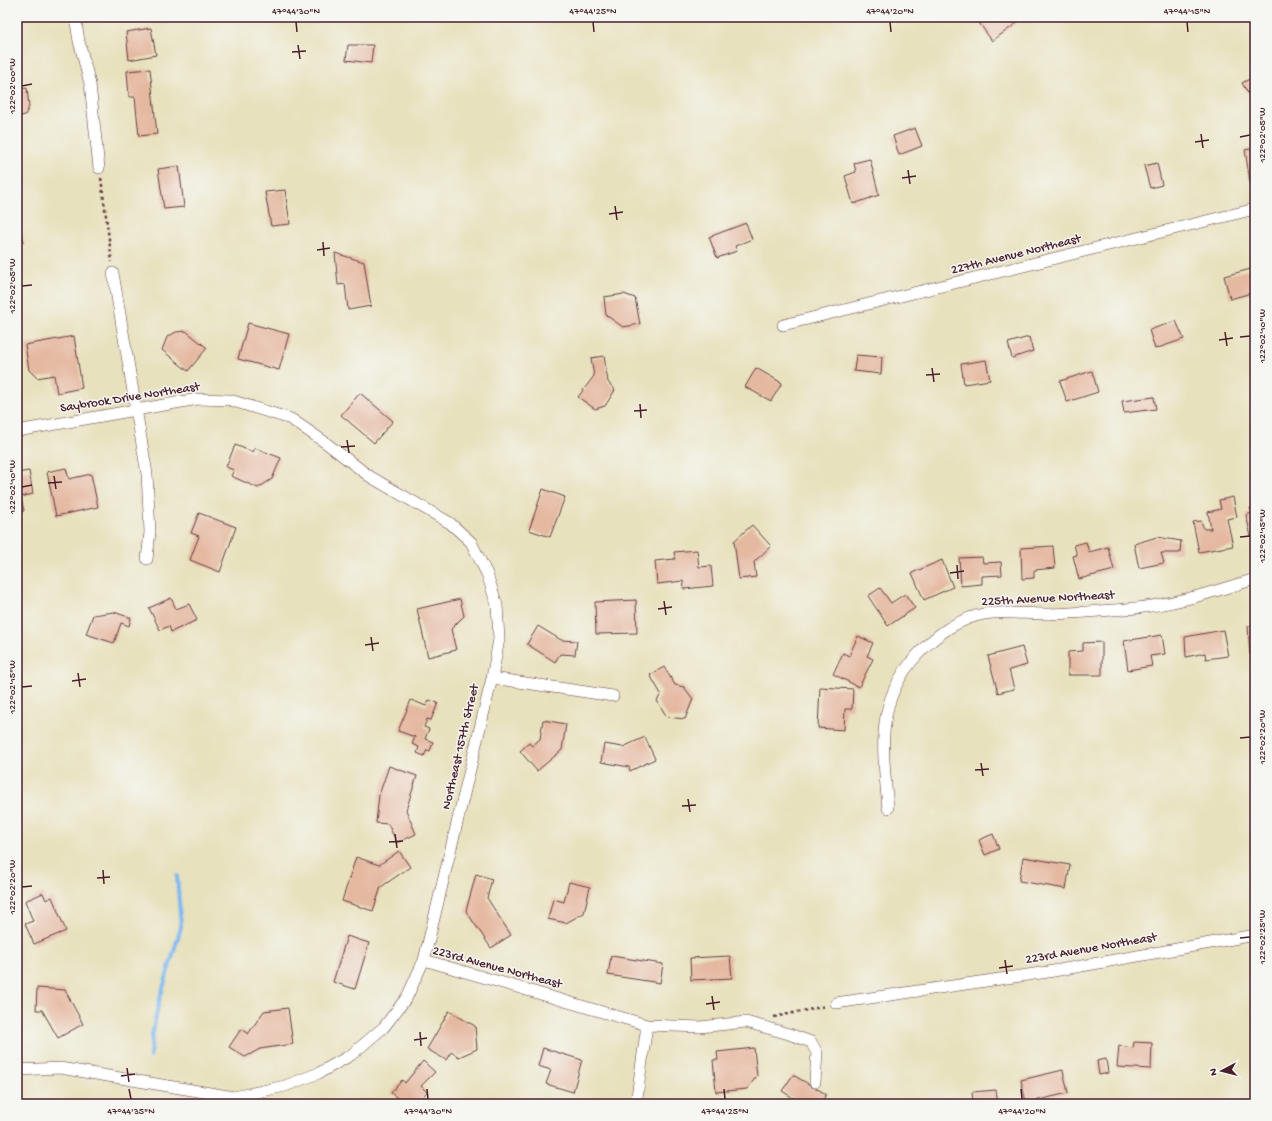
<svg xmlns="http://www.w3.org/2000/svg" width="1272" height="1121" font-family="'Gochi Hand',sans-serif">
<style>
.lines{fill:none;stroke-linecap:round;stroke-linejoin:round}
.stream{stroke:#7bb8ee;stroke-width:4}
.building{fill:#e5b8a0}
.street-casing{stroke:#623c41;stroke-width:12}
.path{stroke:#623c41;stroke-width:2.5;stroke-dasharray:3 3;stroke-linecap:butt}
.street{stroke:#fff;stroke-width:11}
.ticks{fill:none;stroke:#4a1f2b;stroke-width:1.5}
.labels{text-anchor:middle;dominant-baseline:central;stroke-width:3;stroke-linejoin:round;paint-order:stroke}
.street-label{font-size:13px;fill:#4a1f2b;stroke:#f6f6f2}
.neatline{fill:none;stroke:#4a1f2b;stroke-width:1.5}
.ticks-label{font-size:10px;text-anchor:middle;fill:#4a1f2b}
</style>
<rect width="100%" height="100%" fill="#f6f6f2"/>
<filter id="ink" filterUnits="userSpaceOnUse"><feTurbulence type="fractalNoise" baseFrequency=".025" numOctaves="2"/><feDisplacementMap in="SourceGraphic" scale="8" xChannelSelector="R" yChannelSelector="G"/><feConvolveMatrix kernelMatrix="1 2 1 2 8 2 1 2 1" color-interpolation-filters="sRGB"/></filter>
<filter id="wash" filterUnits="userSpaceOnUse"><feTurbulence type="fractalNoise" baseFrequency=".012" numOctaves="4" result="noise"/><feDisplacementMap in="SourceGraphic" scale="16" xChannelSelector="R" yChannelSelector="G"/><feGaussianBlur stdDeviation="0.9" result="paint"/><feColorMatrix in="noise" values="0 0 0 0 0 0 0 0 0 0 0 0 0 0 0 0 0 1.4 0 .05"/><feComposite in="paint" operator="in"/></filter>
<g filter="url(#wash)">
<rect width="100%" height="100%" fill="#e8e1bd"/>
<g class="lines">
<path class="stream" d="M150 1057 152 1036 159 1002 181 927 177 876"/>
</g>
<g id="blocks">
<path class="building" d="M975 17H1013L1017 23 992 41Z
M151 28 156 55 129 60 126 32Z
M348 45H373L371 63 346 60Z
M150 69 157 134 139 136 135 97H129L127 71Z
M1255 76V101L1253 102 1242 83Z
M27 88 29 107 25 115 17 117V89Z
M915 128 922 146 899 155 893 136Z
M1255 148V180L1250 182 1245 150Z
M870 159 879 195 853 204 845 176 856 172 854 163Z
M1157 163 1162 185 1150 188 1144 166Z
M179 166 184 207 164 209 158 169Z
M285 190 290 224 271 226 265 192Z
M17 219 24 242 17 243Z
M746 223 752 239 735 246 737 251 717 258 709 237Z
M335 253 364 262 371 306 348 310 345 284 338 285Z
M1251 269 1255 279V292L1230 299 1224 276Z
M624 294 635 298 640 324 623 327 606 315 604 297Z
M1176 321 1184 339 1155 349 1149 330Z
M248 323 289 334 279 370 238 359Z
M186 331 207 348 188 371 162 350 167 337 176 332Z
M74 336 82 388 57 393 54 375 37 378 29 370 25 345Z
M1029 337 1033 351 1012 358 1008 343Z
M856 355 882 357 881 374 854 371Z
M604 356 608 382 615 390 605 406 595 409 578 397 594 376 591 358Z
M986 360 990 380 964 384 961 364Z
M756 368 782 383 771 401 745 387Z
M1092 371 1098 392 1067 402 1060 381Z
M360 393 393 421 374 443 341 415Z
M1154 397 1156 409 1124 413 1122 401Z
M235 445 253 452 255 448 281 458 272 479 258 488 231 476 234 470 226 467Z
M66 468 69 479 91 474 98 507 56 516 47 472Z
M29 471 33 494 21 497 24 511 17 512V473Z
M543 489 565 497 550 537 529 530Z
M1233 497 1237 517 1227 519 1233 546 1199 552 1193 522 1201 521 1204 529H1211L1208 512 1221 509 1219 500Z
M1255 507V535L1251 536 1246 515 1252 513 1250 508Z
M199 513 236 527 220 572 190 560 199 536 191 533Z
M752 525 771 546 754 562 756 577 739 579 734 541Z
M1157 537 1181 541 1180 553H1161L1164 563 1139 568 1134 544Z
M1086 542 1089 552 1108 547 1114 570 1079 579 1073 556 1077 555 1074 545Z
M1053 546 1055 568 1034 570V578L1022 579 1021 548Z
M697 550 699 567 711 566 713 586 684 589 683 581 657 584 655 561 675 559 674 552Z
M982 557 983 563 1001 562 1002 575 982 576V584L961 586 959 558Z
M942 560 953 587 924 600 912 573Z
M880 588 891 603 905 594 915 608 888 626 868 596Z
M171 598 176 609 189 604 197 620 171 632 169 626 160 630 149 608Z
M460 599 464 616 451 629 456 650 428 657 417 609Z
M636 600 637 633 596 634 595 602Z
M114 612 131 618 129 626 121 623 114 643 86 634 93 615Z
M1255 625V653L1250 654 1248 626Z
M538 626 561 640 577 641 575 655 560 654 555 662 527 644Z
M1223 630 1228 656 1206 659 1205 653 1186 657 1185 637Z
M1162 635 1165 654 1150 656 1152 666 1128 670 1124 641Z
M858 636 873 643 867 656 873 659 859 687 833 674 843 653 849 656Z
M1102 642V675H1068V652L1083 651V643Z
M1022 647 1027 665 1009 670 1014 689 998 693 988 656Z
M664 667 675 685 684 687 693 699 685 719 667 717 657 701 661 694 650 675Z
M820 687 853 689 852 709H845L844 730 818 728Z
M411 700 426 706 429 700 438 703 431 720 427 719 424 727 429 729 425 739 433 742 430 751 427 750 424 756 417 753 419 747 412 744 415 737 398 731Z
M543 720 566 724 562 750 537 771 520 751 529 743 532 746 540 739Z
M645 737 655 759 630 771 629 767 601 762 604 744 623 747Z
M389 766 417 776 406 810 416 834 397 843 388 824 376 823 379 795Z
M993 834 999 849 985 855 979 840Z
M399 851 410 867 381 887 373 911 342 901 356 857 379 865Z
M1023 857 1070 865 1066 889 1019 881Z
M476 874 492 879 487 898 511 935 491 948 466 911Z
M569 882 590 887 584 913 566 923 548 919 553 899 564 902Z
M43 893 46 900 52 897 66 931 34 944 25 924 33 921 25 901Z
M347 936 369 943 355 989 333 982Z
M611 956 663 964 660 983 608 975Z
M730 956 732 978 691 980 690 958Z
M37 988 65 990 83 1024 58 1038 42 1010H36Z
M288 1008 293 1044 260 1049 245 1057 229 1047 241 1029 248 1034 264 1011Z
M449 1011 475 1026 477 1049 459 1057 451 1052 446 1060 427 1049Z
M1134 1042 1152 1043 1151 1069 1117 1067 1119 1046 1133 1048Z
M543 1048 582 1060 573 1092 546 1084 551 1070 538 1066Z
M754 1048 757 1076 747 1089 716 1092 713 1060H718L717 1052Z
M1106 1059 1108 1073 1099 1075 1097 1061Z
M423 1061 435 1072 421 1086 427 1092 416 1104H405L391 1093 402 1080 405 1083Z
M1063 1070 1068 1093 1026 1103 1021 1080Z
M793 1075 826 1094 821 1104H803L782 1091Z
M996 1090 998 1104H973L972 1092Z"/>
</g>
</g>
<g filter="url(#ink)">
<use href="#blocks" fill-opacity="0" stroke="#623c41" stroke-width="1"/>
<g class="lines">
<g class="street-casing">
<path id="street" d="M75 17 79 41 90 84 99 168
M113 273 147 474 150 532 147 559
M783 325 1255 209
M17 431 198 399 230 400 291 419 326 443 369 476 450 523 471 542 487 574 497 605 499 639 492 678 424 960
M492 678 613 696
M888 808C882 743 874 695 926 646 942 631 962 618 984 614 1001 611 1025 614 1044 614 1071 614 1099 611 1126 609 1170 606 1213 592 1255 579
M836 1003 1048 972 1255 935
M17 1070 60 1068 234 1097 285 1086 319 1073 351 1055 384 1027 407 997 424 960 647 1025 700 1027 746 1022 789 1034 811 1042 817 1053 815 1082
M636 1104 647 1025"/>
</g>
<path class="path" d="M101 178 112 262
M774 1017 826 1006"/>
<use href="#street" class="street"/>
</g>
</g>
<path class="ticks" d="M296 22 297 32M593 22 594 32M890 22 891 32M1187 22 1188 32M298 45 300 59M292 52 306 51M22 86 32 84M1201 134 1203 148M1240 137 1250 135M1195 142 1209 140M908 170 910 184M902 178 916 176M615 206 617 220M609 214 623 212M323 242 324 256M317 250 330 248M22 286 32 285M1225 332 1227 346M1240 337 1250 336M1219 340 1233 338M932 368 934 382M926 375 940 374M640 404 641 418M634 411 647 410M347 440 349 453M341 447 355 446M54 476 56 489M48 483 62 482M22 487 32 485M1240 537 1250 536M957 565 958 579M950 573 964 571M664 601 666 615M658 609 672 607M371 637 373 651M365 645 379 643M78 673 80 687M72 681 86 679M22 687 32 686M1240 738 1250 737M981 763 983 776M975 770 989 769M688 799 690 812M682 806 696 805M395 834 397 848M389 842 403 841M103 870 104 884M97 878 110 877M22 887 32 886M1240 938 1250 937M1005 960 1007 974M999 968 1013 966M712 996 714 1010M706 1004 720 1002M420 1032 421 1046M414 1040 427 1038M127 1068 129 1082M121 1076 135 1074M129 1089 131 1099M427 1089 428 1099M724 1089 725 1099M1021 1089 1022 1099"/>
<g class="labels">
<g class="street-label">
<text transform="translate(1016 255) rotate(-14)">227th Avenue Northeast</text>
<text transform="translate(130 398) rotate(-9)">Saybrook Drive Northeast</text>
<text transform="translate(1048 599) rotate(-3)">225th Avenue Northeast</text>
<text transform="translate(461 747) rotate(-77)">Northeast 157th Street</text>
<text transform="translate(1091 949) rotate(-10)">223rd Avenue Northeast</text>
<text transform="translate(497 968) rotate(15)">223rd Avenue Northeast</text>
</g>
</g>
<rect width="1272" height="1121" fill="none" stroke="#f6f6f2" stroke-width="44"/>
<g transform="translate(1222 1071) rotate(263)" stroke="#f6f6f2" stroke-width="3" paint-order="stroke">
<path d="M0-3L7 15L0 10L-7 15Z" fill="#4a1f2b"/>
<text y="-6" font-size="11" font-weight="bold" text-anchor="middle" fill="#4a1f2b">N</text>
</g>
<rect x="22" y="22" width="1228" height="1077" class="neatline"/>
<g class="ticks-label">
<text x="296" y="14">47°44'30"N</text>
<text x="593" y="14">47°44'25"N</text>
<text x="890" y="14">47°44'20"N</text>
<text x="1187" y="14">47°44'15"N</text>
<text transform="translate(11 86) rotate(-90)" y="4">122°02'00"W</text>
<text transform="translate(1261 135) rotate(-90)" y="4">122°02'05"W</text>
<text transform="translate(11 286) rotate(-90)" y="4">122°02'05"W</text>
<text transform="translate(1261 336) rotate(-90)" y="4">122°02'10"W</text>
<text transform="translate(11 487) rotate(-90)" y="4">122°02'10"W</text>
<text transform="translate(1261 536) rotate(-90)" y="4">122°02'15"W</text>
<text transform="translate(11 687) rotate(-90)" y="4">122°02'15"W</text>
<text transform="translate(1261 737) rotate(-90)" y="4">122°02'20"W</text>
<text transform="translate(11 887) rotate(-90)" y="4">122°02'20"W</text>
<text transform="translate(1261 937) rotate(-90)" y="4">122°02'25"W</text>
<text x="131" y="1114">47°44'35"N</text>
<text x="428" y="1114">47°44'30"N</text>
<text x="725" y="1114">47°44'25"N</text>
<text x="1022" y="1114">47°44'20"N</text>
</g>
</svg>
